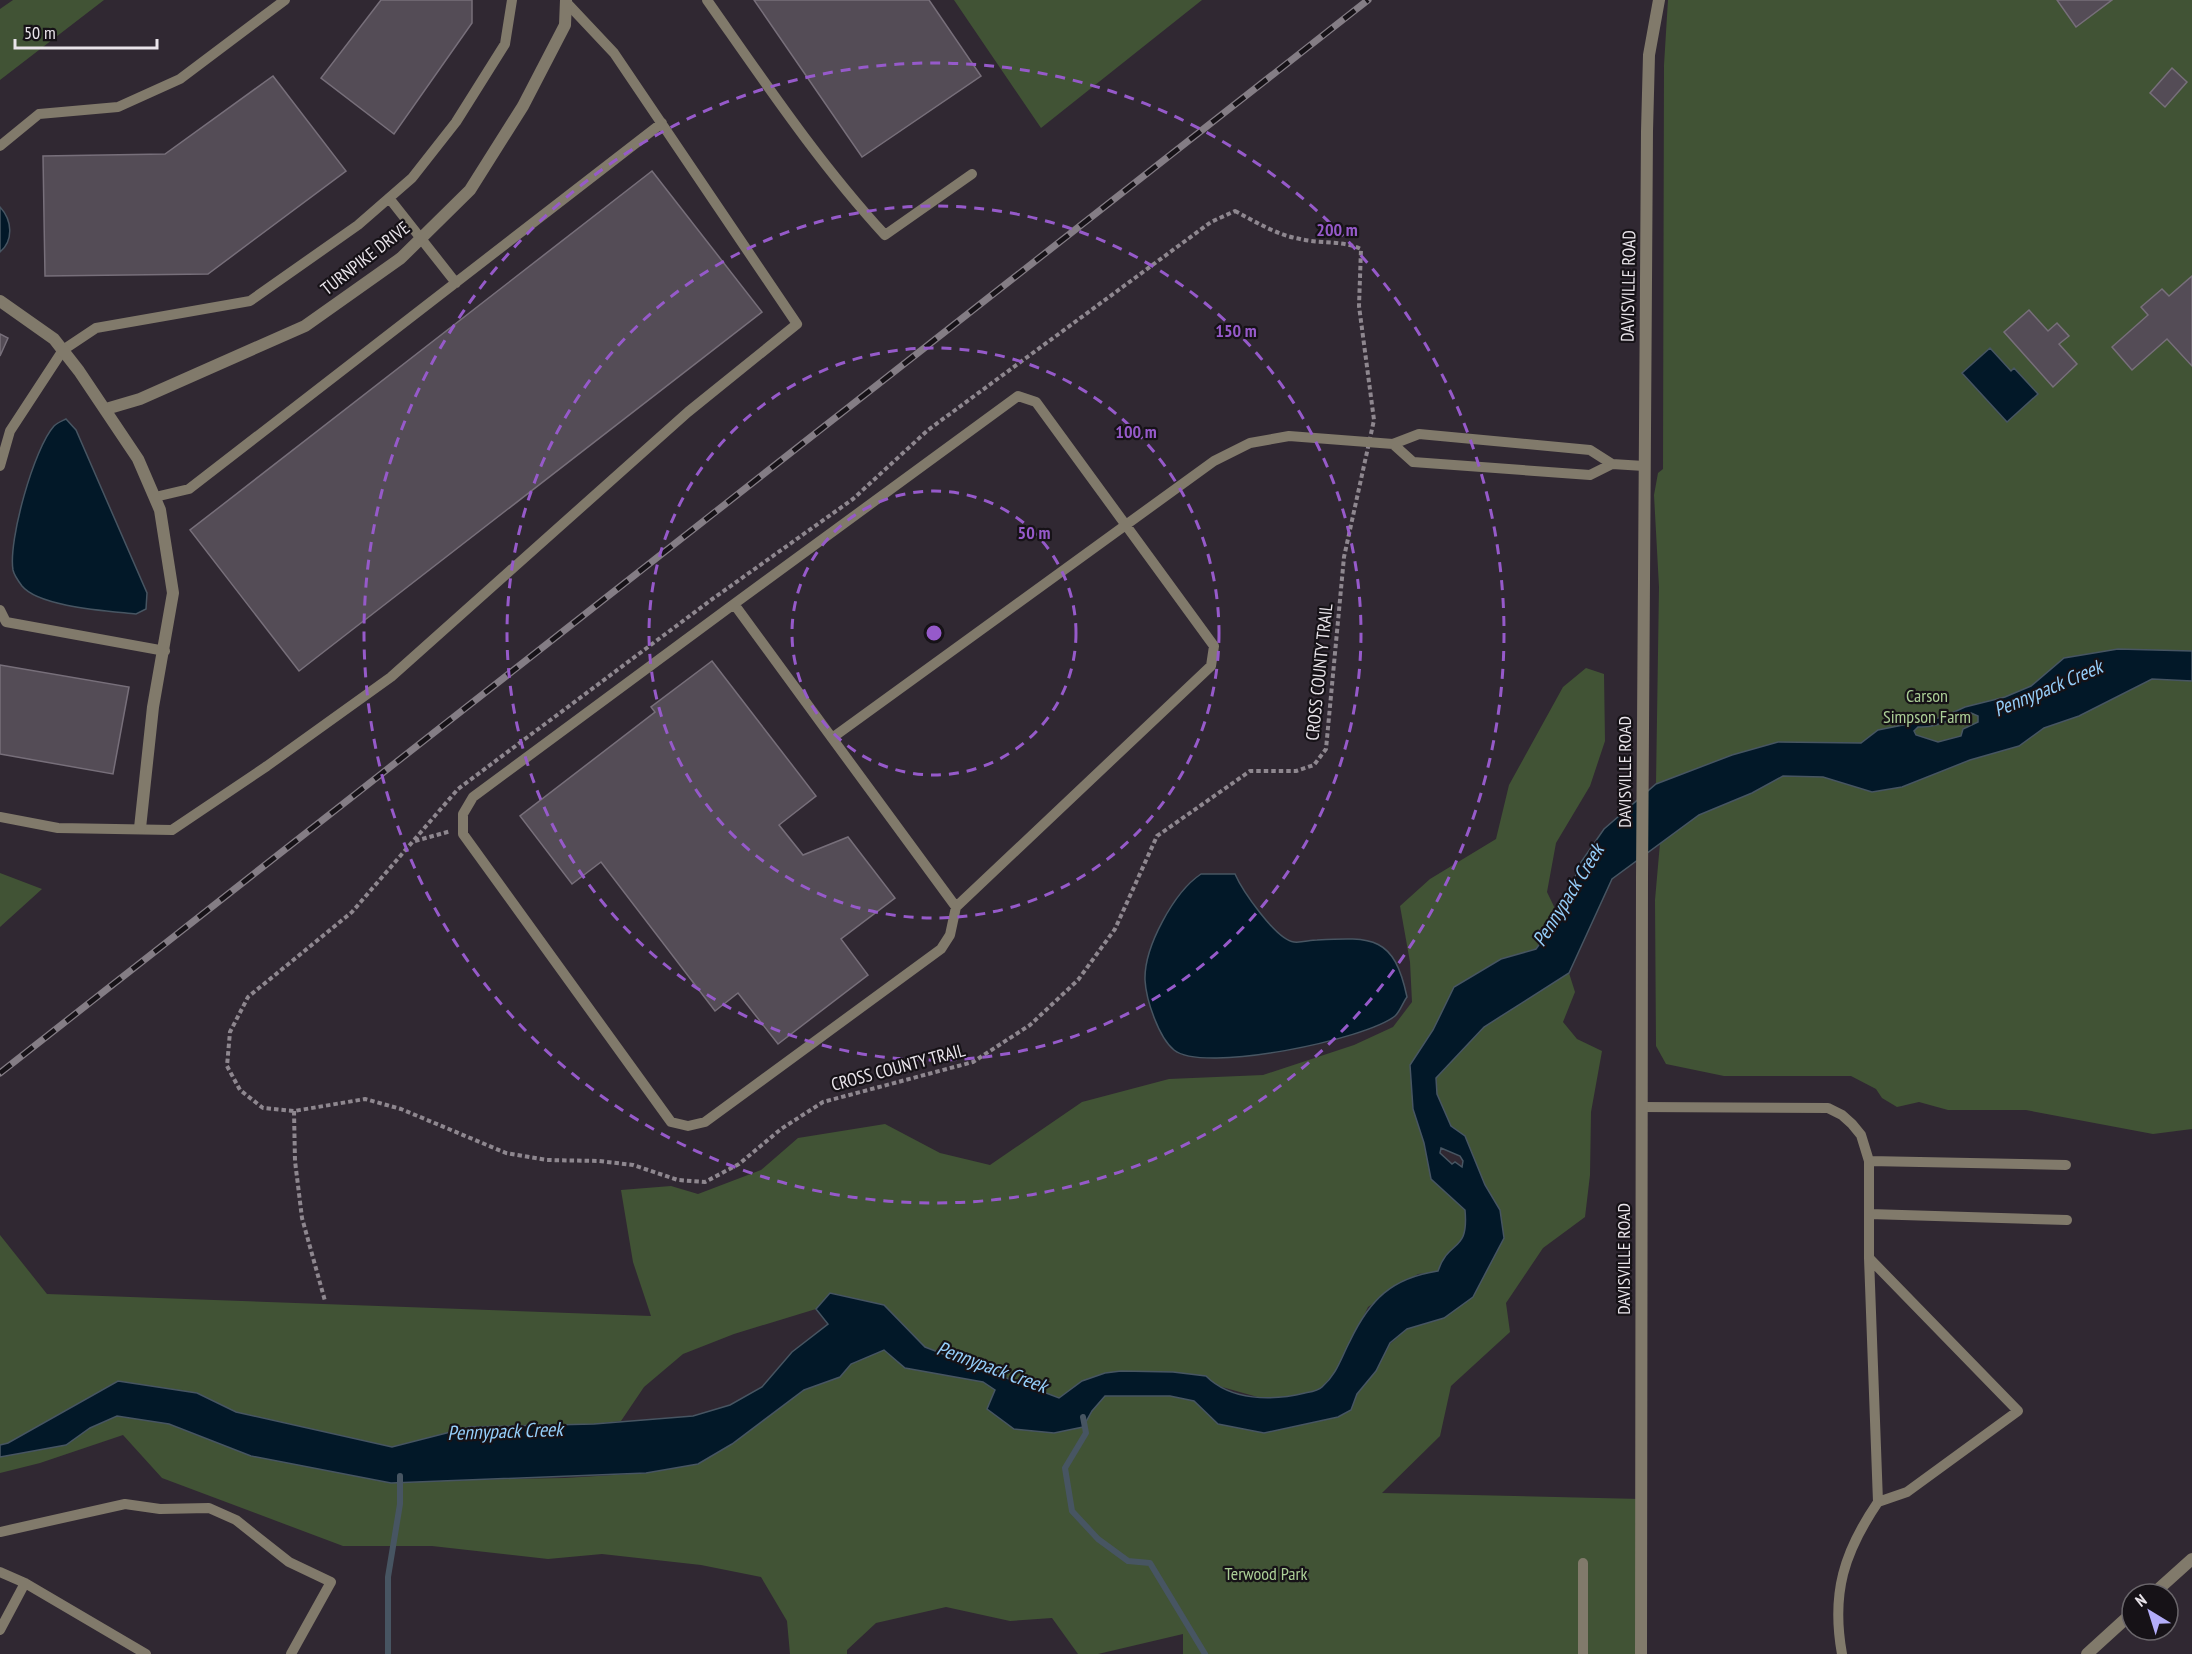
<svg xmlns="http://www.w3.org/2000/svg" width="2192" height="1654" font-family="'PT Sans Narrow',sans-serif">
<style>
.green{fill:#415335}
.water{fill:#021828;stroke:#475562;stroke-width:1.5;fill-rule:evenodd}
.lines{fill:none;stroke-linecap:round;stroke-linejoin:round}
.stream{stroke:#475562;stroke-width:6}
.building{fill:#544c56;stroke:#776f7a;stroke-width:1.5}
.path{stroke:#8e878f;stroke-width:4;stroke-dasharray:4.5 3;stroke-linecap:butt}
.service{stroke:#817a6b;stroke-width:10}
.minor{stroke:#817a6b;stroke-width:12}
.tertiary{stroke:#817a6b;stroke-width:12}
.rail-casing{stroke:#847d85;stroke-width:7}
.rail{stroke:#161217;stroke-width:4.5;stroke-dasharray:14;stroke-linecap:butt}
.ring{fill:none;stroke:#965aca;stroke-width:3;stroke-dasharray:10 8}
.labels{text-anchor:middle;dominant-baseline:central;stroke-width:4.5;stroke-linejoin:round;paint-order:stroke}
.street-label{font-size:18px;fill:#e9e4ea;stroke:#161217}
.park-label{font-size:18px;fill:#abce96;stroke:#161217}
.water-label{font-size:20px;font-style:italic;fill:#95cefa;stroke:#161217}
.centre{fill:#965aca;stroke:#161217;stroke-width:3}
.ring-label{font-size:18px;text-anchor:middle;font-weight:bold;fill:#965aca;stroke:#161217;stroke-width:4.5;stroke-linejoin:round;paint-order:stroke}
</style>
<rect width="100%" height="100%" fill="#302832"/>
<path class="green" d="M13 0H104L0 80V9Z
M954 0H1202L1041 128Z
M1668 0H2192V1129L2153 1134 2026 1110H1948L1919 1102 1897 1107 1882 1098 1876 1089 1851 1076H1724L1666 1064 1656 1046 1655 900 1660 843 1662 840V781L1656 784 1659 587 1654 495 1658 473 1663 469 1664 65Z
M1586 668 1604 674 1605 741 1590 786 1556 843 1547 892 1559 917 1536 949 1501 959 1433 1030 1410 1065 1431 1179 1465 1210C1469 1254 1449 1238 1438 1272L1418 1274 1368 1307 1338 1369 1320 1389 1291 1397 1261 1398 1215 1385 1205 1376 1121 1371 1082 1381 1059 1398 925 1347 884 1305 831 1293 816 1309 734 1334 683 1354 644 1387 621 1421 594 1424 470 1427 392 1447 236 1412 197 1393 118 1381 8 1443 0 1445V1235L47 1294 651 1316 633 1262 621 1190 671 1186 698 1194 761 1170 798 1138 885 1124 940 1153 990 1165 1082 1102 1169 1079 1263 1075 1354 1045 1393 1027 1412 1002 1410 962 1400 906 1430 879 1496 839 1509 785 1563 687Z
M0 873 42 889 0 927Z
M1569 973 1575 992 1563 1022 1577 1039 1602 1051 1591 1112 1590 1175 1585 1217 1543 1248 1506 1303 1510 1332 1451 1386 1440 1436 1382 1493 1641 1499 1636 1654H1183V1634L1098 1654H1078L1052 1618 1010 1621 946 1607 876 1623 847 1650V1654H790L787 1621 761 1577 701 1565 602 1554 548 1559 432 1546H343L162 1478 123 1435 40 1463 0 1473V1457L66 1445 90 1428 117 1416 169 1424 196 1435 451 1480 565 1478 646 1473 698 1464 732 1444 804 1390 840 1377 851 1364 884 1350 905 1368 983 1382 995 1390 1083 1427 1092 1411 1105 1396H1170L1194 1401 1218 1424 1264 1433 1338 1417 1351 1410 1357 1394 1376 1371 1390 1344 1407 1329 1444 1318 1473 1297 1504 1238 1500 1210 1485 1185 1465 1136 1451 1126 1437 1094 1436 1078 1484 1027Z"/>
<path class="water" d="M0 207C12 220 14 240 0 252Z
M1990 348 2011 371 2014 368 2038 394 2007 422 1962 373Z
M66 419 76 430 147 593 146 609 136 614C109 611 39 607 22 586 19 582 14 575 13 570 8 541 34 448 54 426 57 423 62 421 66 419Z
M2118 649 2192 651V681L2152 679 2079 716 2044 728 2019 746 1970 760 1902 787 1872 792 1823 777 1783 776 1752 793 1699 815 1612 879 1569 973 1484 1027 1436 1078 1437 1094 1451 1126 1465 1136 1485 1185 1500 1210 1504 1238 1473 1297 1444 1318 1407 1329 1390 1343 1376 1371 1357 1394 1351 1410 1338 1417 1264 1433 1218 1424 1194 1401 1170 1396H1105L1092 1411 1083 1427 1054 1433 1014 1429 987 1409 995 1390 983 1382 905 1368 884 1350 851 1364 840 1377 804 1390 732 1444 698 1464 646 1473 391 1483 251 1456 169 1424 117 1416 90 1428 66 1445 0 1457V1445L8 1443 118 1381 197 1393 236 1412 392 1447 470 1427 594 1424 693 1416 730 1405 762 1387 792 1352 828 1324 816 1309 830 1293 884 1305 925 1347 1059 1398 1082 1381 1105 1373 1121 1371 1173 1372 1206 1376C1231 1401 1272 1401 1305 1393 1310 1392 1318 1391 1322 1387 1337 1374 1341 1358 1350 1341 1370 1299 1392 1278 1438 1271 1449 1238 1469 1254 1465 1210L1431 1179 1424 1143 1413 1109 1410 1065 1433 1030 1454 987 1501 959 1536 949 1559 917 1581 862 1604 829 1656 784 1732 755 1778 742 1861 743 1878 730 1943 717 1965 707 2005 697 2031 686 2064 658ZM1971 713 1978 716V722L1963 729 1961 736 1938 742 1916 735 1914 731 1918 727C1932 728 1947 722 1959 715L1967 718ZM1441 1148 1460 1156 1463 1161 1462 1167 1455 1162 1452 1164 1440 1153Z
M1201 874H1235C1242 890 1276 940 1294 942 1301 943 1310 940 1317 940 1373 937 1394 936 1407 997 1403 1002 1400 1012 1395 1016 1367 1039 1203 1074 1174 1050 1159 1038 1146 1000 1145 980 1144 947 1174 892 1201 874Z"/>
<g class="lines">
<path class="stream" d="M1083 1417 1086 1433 1065 1468 1072 1511 1098 1539 1128 1561 1150 1563 1205 1654
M388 1654V1577L400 1504V1476"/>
</g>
<path class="building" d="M381 0H472V23L394 134 321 78Z
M754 0H929L981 76 862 157Z
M2057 0H2112L2076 27Z
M2172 68 2187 82 2165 107 2150 93Z
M273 76 346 171 208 274 45 276 43 156 165 154Z
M652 171 762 312 299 671 190 530Z
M2192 276V366L2167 339 2132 370 2112 347 2148 315 2141 307 2162 289 2169 296Z
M2029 310 2048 331 2057 323 2069 336 2059 344 2077 364 2053 387 2004 332Z
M0 334 8 338 0 356Z
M712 661 816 796 779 825 803 855 848 837 895 898 841 939 868 975 778 1044 738 993 715 1011 601 862 572 884 520 816 655 712 651 707Z
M0 665 129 687 113 774 0 754Z"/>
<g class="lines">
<path class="path" d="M1235 211C1256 222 1277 235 1300 239 1321 244 1342 240 1361 249L1359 306 1374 420 1344 557 1326 749 1314 765 1296 771H1250L1157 836 1115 929 1078 980 1030 1025 973 1062 823 1102 781 1129 739 1164 705 1182 678 1180 633 1165 599 1161 547 1160 506 1153 401 1109 365 1099 294 1111 263 1108 240 1090 227 1066 230 1032 248 997 352 912 458 789 711 600 853 499 928 430 1211 222Z
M415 841 451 831
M294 1111 295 1161 302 1218 325 1301"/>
<path class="service" d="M707 0C764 81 818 162 885 235L972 174
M0 146 39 114 118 107 180 79 285 0
M389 198 456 283
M1393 444 1413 462 1590 475 1612 464
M0 466 10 431 63 350 96 328 250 301 358 225 412 178 456 122 505 44 512 0
M155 497 189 489 662 123
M734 604 473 797 463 814V834L671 1122 688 1126 705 1122 941 949 950 935 956 907
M0 610 6 622 165 651
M832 738 734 604 1018 396 1036 402 1214 646 1211 666 956 907 832 738 1214 461 1250 443 1289 436 1393 444 1419 434 1590 450 1612 464 1644 466
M0 817 58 828 172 830 267 766 391 677 688 412 797 324 614 53 566 2
M1641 1107 1828 1108 1842 1115 1852 1124 1861 1135 1869 1161V1258L1878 1502 1907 1492 2018 1411 1869 1258
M1869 1161 2066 1165
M1869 1214 2067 1220
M0 1532 125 1504 160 1509 209 1508 236 1520 289 1562 331 1582 291 1654
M1583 1563V1654
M0 1572 25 1583 146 1654
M0 1630 25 1583
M1842 1654C1831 1593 1844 1552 1878 1502"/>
<path class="minor" d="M0 301 54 339 79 371 138 459 160 510 173 593 153 707 140 828
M106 409 140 399 305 326 401 258 470 190 523 106 565 25 566 0
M2153 1594 2192 1559
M2087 1654 2132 1613"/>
<path class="tertiary" d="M1641 1654 1642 878 1647 131 1649 55 1659 0"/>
<g class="rail-casing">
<path id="rail" d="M0 1073 1368 0"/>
</g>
<use href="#rail" class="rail"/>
</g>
<g class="ring">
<circle cx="934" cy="633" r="142"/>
<circle cx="934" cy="633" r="285"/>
<circle cx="934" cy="633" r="427"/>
<circle cx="934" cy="633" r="570"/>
</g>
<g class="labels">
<g class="street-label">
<text transform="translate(365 258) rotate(-38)">TURNPIKE DRIVE</text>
<text transform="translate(1628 286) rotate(-89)">DAVISVILLE ROAD</text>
<text transform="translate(1319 672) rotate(-84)">CROSS COUNTY TRAIL</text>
<text transform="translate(1624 772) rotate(-90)">DAVISVILLE ROAD</text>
<text transform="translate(898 1067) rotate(-15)">CROSS COUNTY TRAIL</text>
<text transform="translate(1623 1259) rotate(-90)">DAVISVILLE ROAD</text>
</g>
<g class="park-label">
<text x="1927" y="695">Carson<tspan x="1927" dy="21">Simpson Farm</tspan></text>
<text x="1266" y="1573">Terwood Park</text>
</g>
<g class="water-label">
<text transform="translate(2048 688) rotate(-23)">Pennypack Creek</text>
<text transform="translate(1568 895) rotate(-58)">Pennypack Creek</text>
<text transform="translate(992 1367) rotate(20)">Pennypack Creek</text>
<text transform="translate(505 1431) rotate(-2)">Pennypack Creek</text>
</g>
</g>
<circle cx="934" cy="633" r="9" class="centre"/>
<g class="ring-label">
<text x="1337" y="236">200 m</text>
<text x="1236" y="337">150 m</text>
<text x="1136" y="438">100 m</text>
<text x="1034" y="539">50 m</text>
</g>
<g transform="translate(2150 1612) rotate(322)"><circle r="28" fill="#161217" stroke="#6a666b" stroke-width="1.5"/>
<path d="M0-4.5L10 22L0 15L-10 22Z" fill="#b3adf9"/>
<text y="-9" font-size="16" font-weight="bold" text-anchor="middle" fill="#e9e4ea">N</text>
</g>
<path d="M15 39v9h142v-9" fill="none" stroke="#e9e4ea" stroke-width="3"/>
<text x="24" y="39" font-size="18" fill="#e9e4ea" stroke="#161217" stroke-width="4.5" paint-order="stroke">50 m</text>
</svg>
